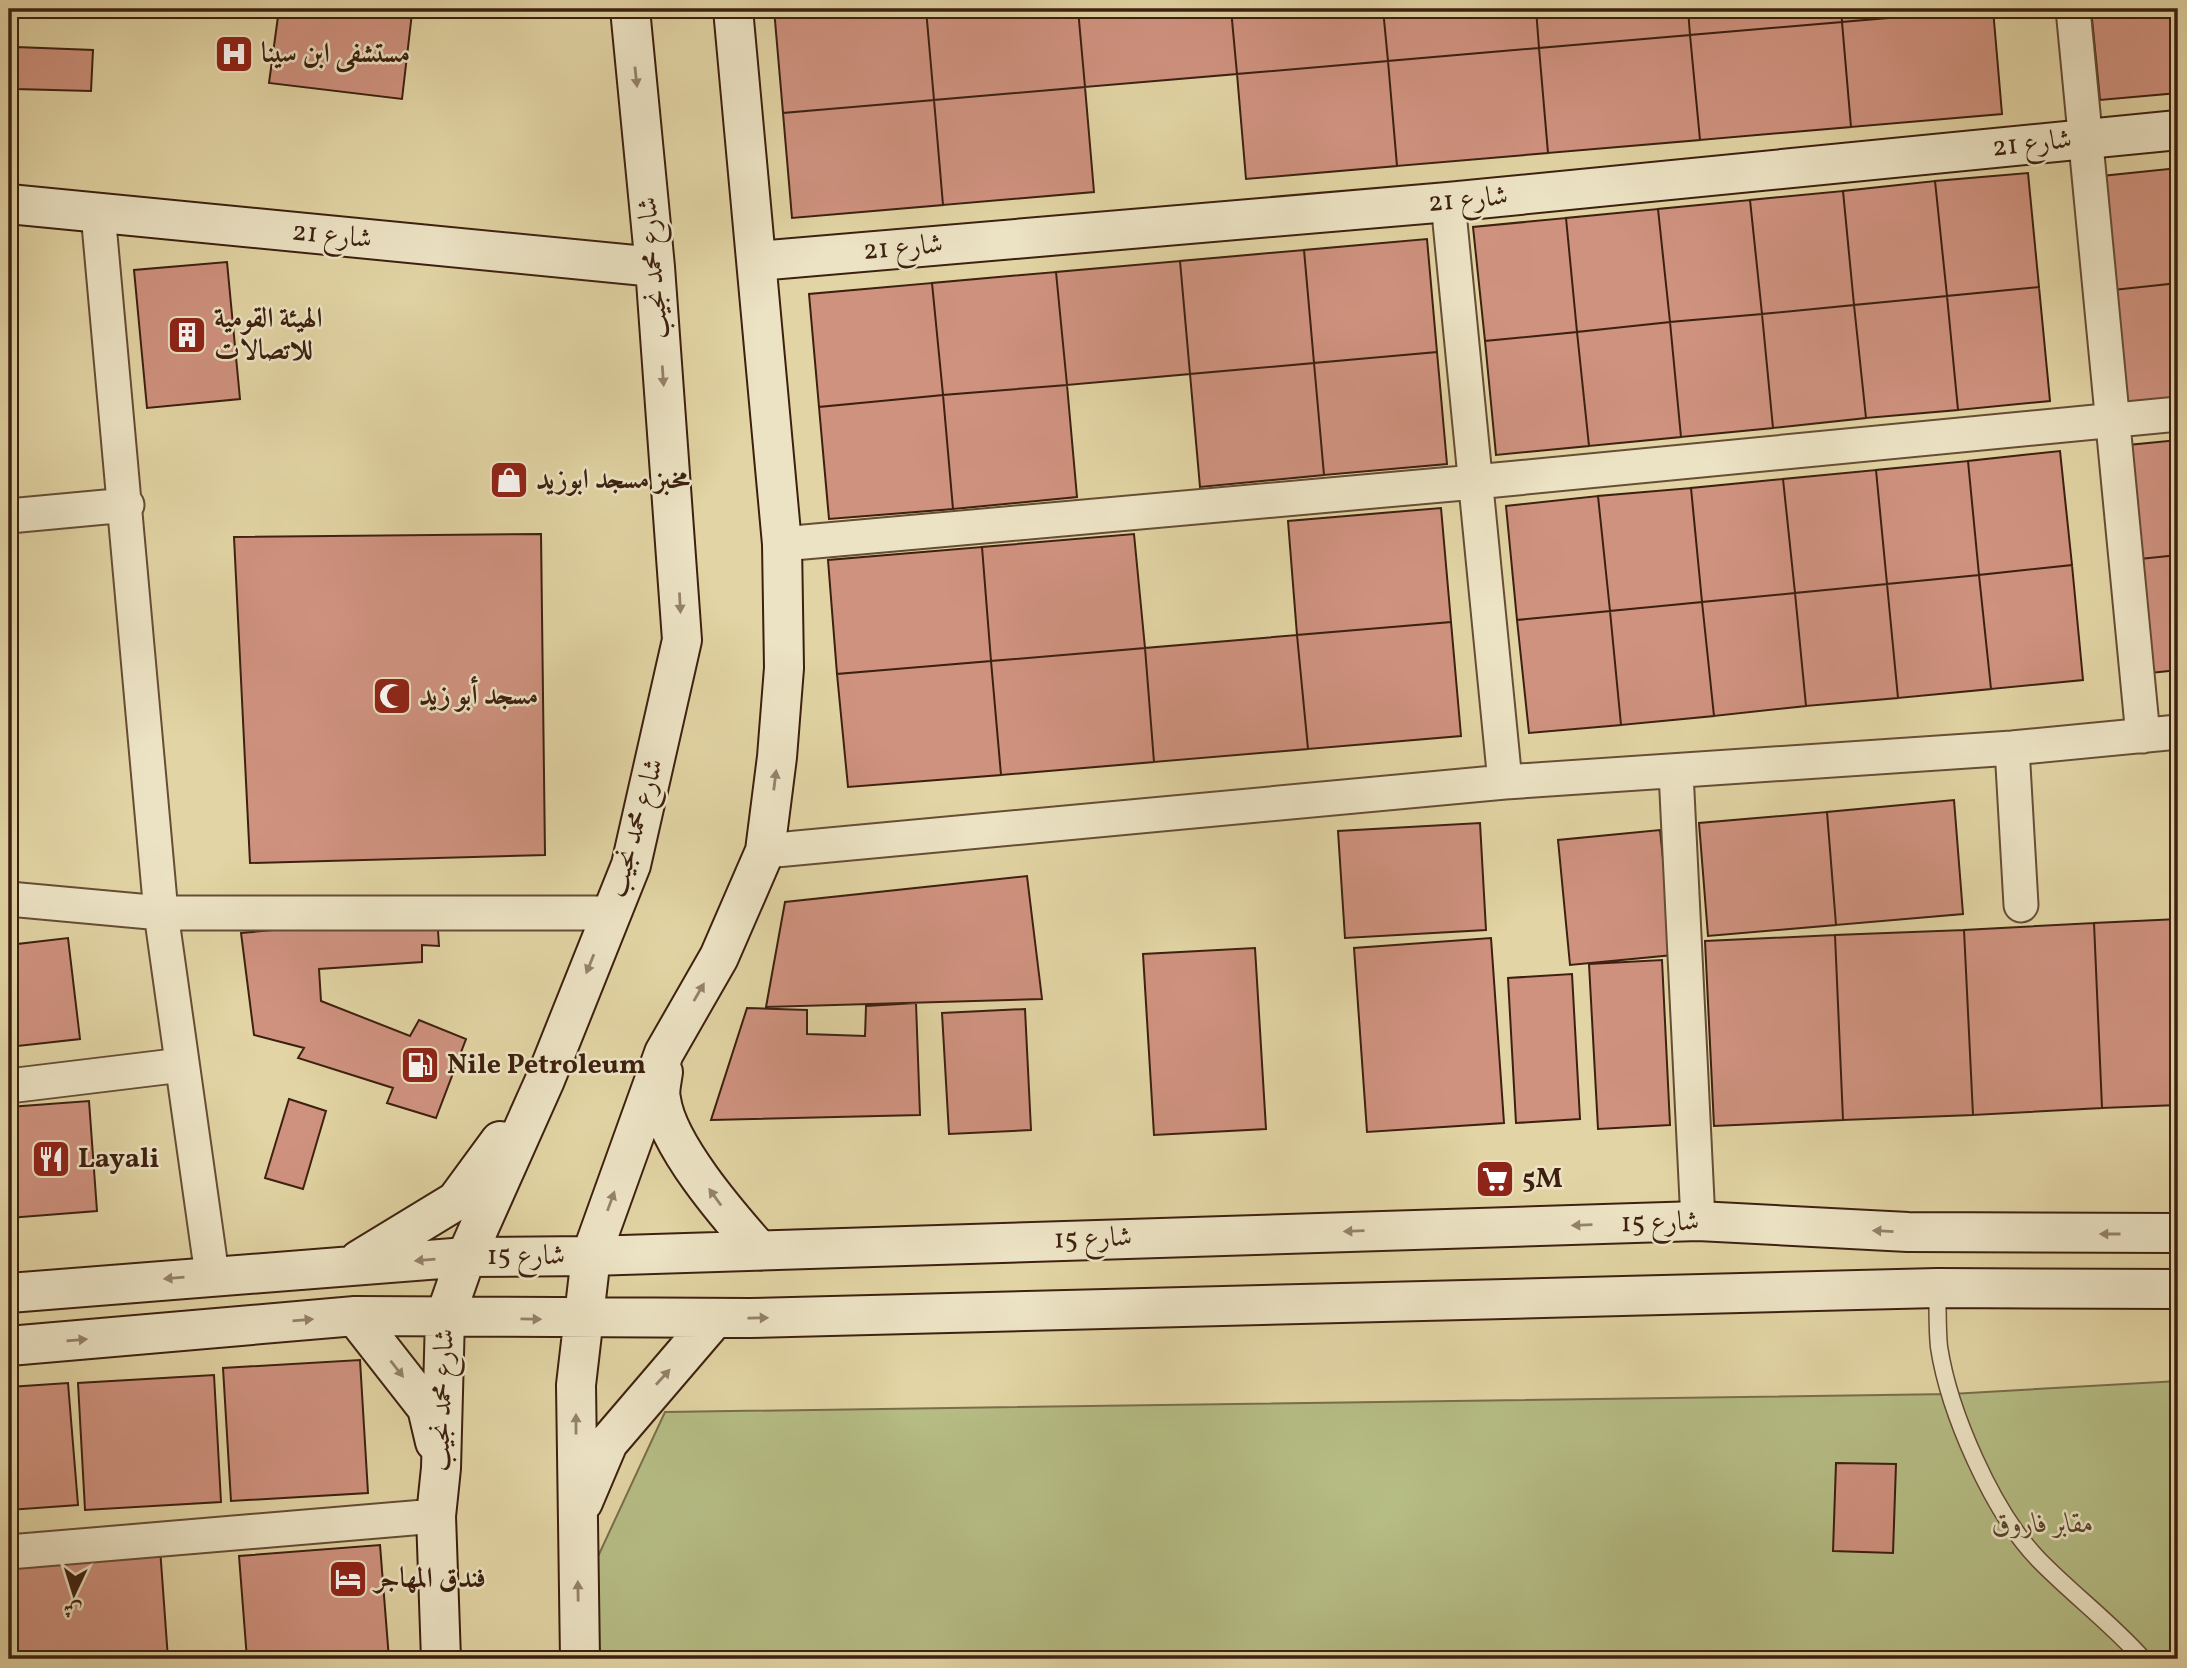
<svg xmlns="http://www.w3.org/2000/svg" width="2187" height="1668" font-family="Vollkorn,Amiri,serif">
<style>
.green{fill:#b5bc84;stroke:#796e4a;stroke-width:2}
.building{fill:#cf927f;stroke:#3d2010;stroke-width:2}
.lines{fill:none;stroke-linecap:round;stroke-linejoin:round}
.lane-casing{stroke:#664d35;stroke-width:19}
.street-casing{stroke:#664d35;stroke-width:37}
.secondary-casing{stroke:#3d2010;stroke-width:42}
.lane{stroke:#ece3c4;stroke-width:16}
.street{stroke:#ece3c4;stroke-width:33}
.secondary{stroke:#ece3c4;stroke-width:38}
.oneway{fill:#94826a}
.labels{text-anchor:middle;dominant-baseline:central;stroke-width:5;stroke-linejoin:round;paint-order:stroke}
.poi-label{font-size:28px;font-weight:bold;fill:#3d2010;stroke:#ece3c4;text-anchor:start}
.street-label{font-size:28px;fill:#3d2010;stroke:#ece3c4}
.park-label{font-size:28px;font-style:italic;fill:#5b472d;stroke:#ece3c4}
</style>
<rect width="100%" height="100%" fill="#e2d4a4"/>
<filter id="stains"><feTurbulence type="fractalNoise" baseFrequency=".00286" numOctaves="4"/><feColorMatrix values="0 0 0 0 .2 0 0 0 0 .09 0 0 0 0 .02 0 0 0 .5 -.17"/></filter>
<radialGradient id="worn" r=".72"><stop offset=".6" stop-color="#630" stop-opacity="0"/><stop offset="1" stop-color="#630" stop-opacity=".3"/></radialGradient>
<path class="green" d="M2178 1381V1659H600L594 1565 665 1412 1951 1394Z"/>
<path class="building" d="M279 9H378L412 13 402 99 269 83Z
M774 9H926L934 100 783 113Z
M926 9H1078L1085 87 934 100Z
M1078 9H1231L1237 74 1085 87Z
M1231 9H1383L1388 61 1237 74Z
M1383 9H1536L1539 48 1388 61Z
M1536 9H1688L1690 35 1539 48Z
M1688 9H1841L1842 22 1690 35Z
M1841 9H1993L1842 22Z
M1993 9 2002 114 1851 127 1842 22Z
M2091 9H2178V93L2100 100Z
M1842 22 1851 127 1700 140 1690 35Z
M1690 35 1700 140 1548 153 1539 48Z
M16 47 93 50 91 91 15 89Z
M1539 48 1548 153 1397 166 1388 61Z
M1388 61 1397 166 1246 179 1237 74Z
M1085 87 1094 192 943 205 934 100Z
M934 100 943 205 792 218 783 113Z
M2178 168V283L2104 291 2092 177Z
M2028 173 2039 287 1947 296 1935 181Z
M1935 181 1947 296 1854 305 1843 191Z
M1843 191 1854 305 1762 314 1750 200Z
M1750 200 1762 314 1670 322 1658 209Z
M1658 209 1670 322 1577 332 1566 218Z
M1566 218 1577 332 1485 341 1473 227Z
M1427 239 1437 352 1314 363 1304 250Z
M1304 250 1314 363 1190 374 1180 261Z
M1180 261 1190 374 1067 385 1056 272Z
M227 262 240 399 147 408 134 270Z
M1056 272 1067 385 943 395 932 283Z
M932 283 943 395 819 407 809 294Z
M2178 283V398L2115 404 2104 291Z
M2039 287 2050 401 1958 410 1947 296Z
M1947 296 1958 410 1866 418 1854 305Z
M1854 305 1866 418 1773 428 1762 314Z
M1762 314 1773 428 1681 437 1670 322Z
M1670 322 1681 437 1589 446 1577 332Z
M1577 332 1589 446 1496 455 1485 341Z
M1437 352 1447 464 1324 475 1314 363Z
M1314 363 1324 475 1200 487 1190 374Z
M1067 385 1077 497 953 509 943 395Z
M943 395 953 509 829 519 819 407Z
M2178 440V555L2130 560 2118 446Z
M2060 451 2072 565 1979 575 1968 461Z
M1968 461 1979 575 1887 584 1876 470Z
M1876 470 1887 584 1795 593 1783 479Z
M1783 479 1795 593 1702 602 1691 488Z
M1691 488 1702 602 1610 611 1598 496Z
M1598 496 1610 611 1517 620 1506 506Z
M1441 508 1451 622 1297 635 1288 521Z
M541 534 545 855 250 863 234 537Z
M1134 534 1145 648 991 661 982 547Z
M982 547 991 661 837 674 828 560Z
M2178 555V670L2141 674 2130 560Z
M2072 565 2083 680 1991 689 1979 575Z
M1979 575 1991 689 1898 698 1887 584Z
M1887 584 1898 698 1806 706 1795 593Z
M1795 593 1806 706 1714 716 1702 602Z
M1702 602 1714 716 1621 725 1610 611Z
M1610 611 1621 725 1529 733 1517 620Z
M1451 622 1461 736 1308 749 1297 635Z
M1297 635 1308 749 1154 762 1145 648Z
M1145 648 1154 762 1001 775 991 661Z
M991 661 1001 775 848 787 837 674Z
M1954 800 1963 914 1836 925 1827 812Z
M1827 812 1836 925 1708 936 1699 823Z
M1480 823 1486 930 1345 938 1338 831Z
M1660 830 1673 955 1570 965 1558 840Z
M1027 876 1042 999 766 1007 785 902Z
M437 915 439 946 422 945V962L319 969 321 1001 410 1036 419 1020 466 1039 436 1118 387 1103 393 1088 298 1058 304 1048 254 1035 241 933Z
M2178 919V1105L2102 1108 2094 923Z
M2094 923 2102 1108 1973 1115 1964 930Z
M1964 930 1973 1115 1843 1120 1835 935Z
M1835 935 1843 1120 1714 1126 1705 941Z
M68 938 80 1039 9 1047V945Z
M1491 938 1504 1123 1367 1132 1354 948Z
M1255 948 1266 1129 1154 1135 1143 954Z
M1662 960 1670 1125 1598 1129 1589 964Z
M1572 974 1580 1119 1516 1123 1508 978Z
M916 1003 920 1115 711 1120 747 1008 807 1010V1034L865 1036 866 1006Z
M1025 1009 1031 1130 949 1134 942 1013Z
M289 1099 326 1111 303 1189 265 1178Z
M89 1101 97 1211 9 1218V1107Z
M360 1360 368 1493 231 1501 223 1368Z
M214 1375 221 1502 85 1510 78 1383Z
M68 1383 78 1505 9 1510V1387Z
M1836 1463 1896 1464 1893 1553 1833 1551Z
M380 1545 389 1659H247L239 1556Z
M160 1548 168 1659H9V1559Z"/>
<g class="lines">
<g class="lane-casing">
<path id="lane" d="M1937 1288C1938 1307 1937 1327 1939 1347 1949 1412 1992 1511 2038 1559 2072 1594 2111 1623 2143 1659"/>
</g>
<g class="street-casing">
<path id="street" d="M2073 9 2143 736
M1448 202 1505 782
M98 213 161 913 212 1275
M9 516 127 505
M782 544 1475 482 2178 414
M2012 748 2021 905
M1676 772 1698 1221
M765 851 1505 782 2012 748 2178 732
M9 899 161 913H610
M9 1086 182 1065
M9 1552 436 1516"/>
</g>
<g class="secondary-casing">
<path id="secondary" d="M9 204 655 267
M757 261 1448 202 2178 130
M663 1072C662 1080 659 1091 661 1099 667 1145 728 1215 758 1249
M359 1260 456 1201 500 1141
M9 1293 466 1257 591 1256 1698 1221 1908 1232 2178 1233
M355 1316 427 1408 435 1442
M9 1346 355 1316 750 1318 1937 1288 2178 1289
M583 1502 608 1443 715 1318
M441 1659 436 1516 441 1468 445 1317 466 1257 545 1080 631 865 682 640 655 267 630 9
M580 1659 576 1385 591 1256 664 1053 719 957 765 851 777 757 784 668 782 544 733 9"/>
</g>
<use href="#lane" class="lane"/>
<use href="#street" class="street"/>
<use href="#secondary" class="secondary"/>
</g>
<defs><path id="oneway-solid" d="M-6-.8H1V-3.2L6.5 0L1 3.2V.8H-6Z" transform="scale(1.75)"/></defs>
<g class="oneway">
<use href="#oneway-solid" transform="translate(636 77) rotate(84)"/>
<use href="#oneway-solid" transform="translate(663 376) rotate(86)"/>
<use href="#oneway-solid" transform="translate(680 603) rotate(87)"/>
<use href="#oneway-solid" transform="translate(775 780) rotate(-83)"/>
<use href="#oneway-solid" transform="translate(590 964) rotate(112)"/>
<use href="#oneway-solid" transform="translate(699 992) rotate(-60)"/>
<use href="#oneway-solid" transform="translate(715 1197) rotate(-126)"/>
<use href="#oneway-solid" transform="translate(611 1201) rotate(-70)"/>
<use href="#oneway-solid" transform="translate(1582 1225) rotate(178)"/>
<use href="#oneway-solid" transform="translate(1354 1231) rotate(178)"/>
<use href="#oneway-solid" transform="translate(1883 1231) rotate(-177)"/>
<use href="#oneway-solid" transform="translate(2110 1234) rotate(-180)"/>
<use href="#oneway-solid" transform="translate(425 1260) rotate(175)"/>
<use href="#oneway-solid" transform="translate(174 1278) rotate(175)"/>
<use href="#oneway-solid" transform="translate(758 1318) rotate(-1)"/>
<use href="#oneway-solid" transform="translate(531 1319) rotate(1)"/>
<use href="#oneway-solid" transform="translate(303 1320) rotate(-5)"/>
<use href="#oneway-solid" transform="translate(77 1340) rotate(-5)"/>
<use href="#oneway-solid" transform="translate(397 1369) rotate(52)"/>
<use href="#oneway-solid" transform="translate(663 1377) rotate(-48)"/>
<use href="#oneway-solid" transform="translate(576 1424) rotate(-90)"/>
<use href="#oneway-solid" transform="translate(578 1591) rotate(-91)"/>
</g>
<defs>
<g id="hospital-square" transform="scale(2.0125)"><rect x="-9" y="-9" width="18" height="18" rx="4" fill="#8f2418" stroke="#ece3c4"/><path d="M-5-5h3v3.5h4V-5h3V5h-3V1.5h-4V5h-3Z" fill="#fff"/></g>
<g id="building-square" transform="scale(2.0125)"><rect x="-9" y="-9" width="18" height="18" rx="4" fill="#8f2418" stroke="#ece3c4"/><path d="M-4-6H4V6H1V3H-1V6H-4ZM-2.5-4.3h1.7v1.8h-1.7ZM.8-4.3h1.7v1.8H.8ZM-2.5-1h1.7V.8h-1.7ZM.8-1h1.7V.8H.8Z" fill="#fff"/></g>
<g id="shop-square" transform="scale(2.0125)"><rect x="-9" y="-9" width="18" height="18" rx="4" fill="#8f2418" stroke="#ece3c4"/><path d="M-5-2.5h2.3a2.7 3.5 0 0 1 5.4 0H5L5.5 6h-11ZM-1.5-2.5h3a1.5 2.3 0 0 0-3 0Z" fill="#fff"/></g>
<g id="mosque-square" transform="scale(2.0125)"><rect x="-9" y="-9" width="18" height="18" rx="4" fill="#8f2418" stroke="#ece3c4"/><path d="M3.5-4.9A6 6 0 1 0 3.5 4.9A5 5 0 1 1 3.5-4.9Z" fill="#fff"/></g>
<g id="fuel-square" transform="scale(2.0125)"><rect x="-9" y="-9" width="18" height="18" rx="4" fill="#8f2418" stroke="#ece3c4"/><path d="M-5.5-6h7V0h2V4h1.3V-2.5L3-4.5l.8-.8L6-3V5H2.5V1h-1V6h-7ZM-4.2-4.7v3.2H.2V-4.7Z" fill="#fff"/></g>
<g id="restaurant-square" transform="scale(2.0125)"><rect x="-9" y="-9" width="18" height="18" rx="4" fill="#8f2418" stroke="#ece3c4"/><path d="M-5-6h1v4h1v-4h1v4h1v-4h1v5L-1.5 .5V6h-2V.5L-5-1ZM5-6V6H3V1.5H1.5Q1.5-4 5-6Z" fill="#fff"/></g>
<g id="supermarket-square" transform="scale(2.0125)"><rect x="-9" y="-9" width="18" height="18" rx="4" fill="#8f2418" stroke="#ece3c4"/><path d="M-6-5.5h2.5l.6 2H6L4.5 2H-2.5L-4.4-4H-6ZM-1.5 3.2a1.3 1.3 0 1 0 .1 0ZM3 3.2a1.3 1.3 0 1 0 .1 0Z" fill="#fff"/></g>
<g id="hotel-square" transform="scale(2.0125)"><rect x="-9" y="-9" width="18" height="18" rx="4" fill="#8f2418" stroke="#ece3c4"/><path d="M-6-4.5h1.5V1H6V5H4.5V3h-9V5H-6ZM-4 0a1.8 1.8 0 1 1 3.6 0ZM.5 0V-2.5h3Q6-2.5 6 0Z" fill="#fff"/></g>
</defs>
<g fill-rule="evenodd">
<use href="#hospital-square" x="234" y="54"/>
<use href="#building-square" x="187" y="335"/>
<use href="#shop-square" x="509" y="480"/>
<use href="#mosque-square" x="392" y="696"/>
<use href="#fuel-square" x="420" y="1065"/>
<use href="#restaurant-square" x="51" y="1159"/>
<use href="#supermarket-square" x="1495" y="1179"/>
<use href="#hotel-square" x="348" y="1579"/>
</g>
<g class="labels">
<g class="poi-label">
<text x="261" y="54">مستشفى ابن سينا</text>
<text x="214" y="319">الهيئة القومية<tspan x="214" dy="32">للاتصالات</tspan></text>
<text x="536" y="480">مخبز مسجد ابوزيد</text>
<text x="419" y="696">مسجد أبو زيد</text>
<text x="447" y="1065">Nile Petroleum</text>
<text x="78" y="1159">Layali</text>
<text x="1522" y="1179">5M</text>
<text x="375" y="1579">فندق المهاجر</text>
</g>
<g class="street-label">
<text transform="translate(2032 144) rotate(-6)">شارع 21</text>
<text transform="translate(1468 200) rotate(-5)">شارع 21</text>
<text transform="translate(332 236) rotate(6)">شارع 21</text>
<text transform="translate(903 248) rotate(-5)">شارع 21</text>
<text transform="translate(654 268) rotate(-95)">شارع محمد نجيب</text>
<text transform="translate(636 828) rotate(-74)">شارع محمد نجيب</text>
<text transform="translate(1660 1223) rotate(-1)">شارع 15</text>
<text transform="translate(1093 1239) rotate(-2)">شارع 15</text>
<text x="526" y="1256">شارع 15</text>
<text transform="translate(443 1400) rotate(-88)">شارع محمد نجيب</text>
</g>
<g class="park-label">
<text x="2043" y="1524">مقابر فاروق</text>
</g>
</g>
<rect width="2187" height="1668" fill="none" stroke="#e2d4a4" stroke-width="35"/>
<rect x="10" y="10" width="2166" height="1647" fill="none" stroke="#3d2010" stroke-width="3.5"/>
<rect x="18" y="18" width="2152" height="1633" fill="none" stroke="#3d2010" stroke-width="2"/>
<g transform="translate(74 1594) rotate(184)" stroke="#ece3c4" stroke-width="5" paint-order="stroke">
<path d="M0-5L12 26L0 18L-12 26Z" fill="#3d2010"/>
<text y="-10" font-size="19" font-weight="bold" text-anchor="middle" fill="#3d2010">ش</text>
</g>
<rect width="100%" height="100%" filter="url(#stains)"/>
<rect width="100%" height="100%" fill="url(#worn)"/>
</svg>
